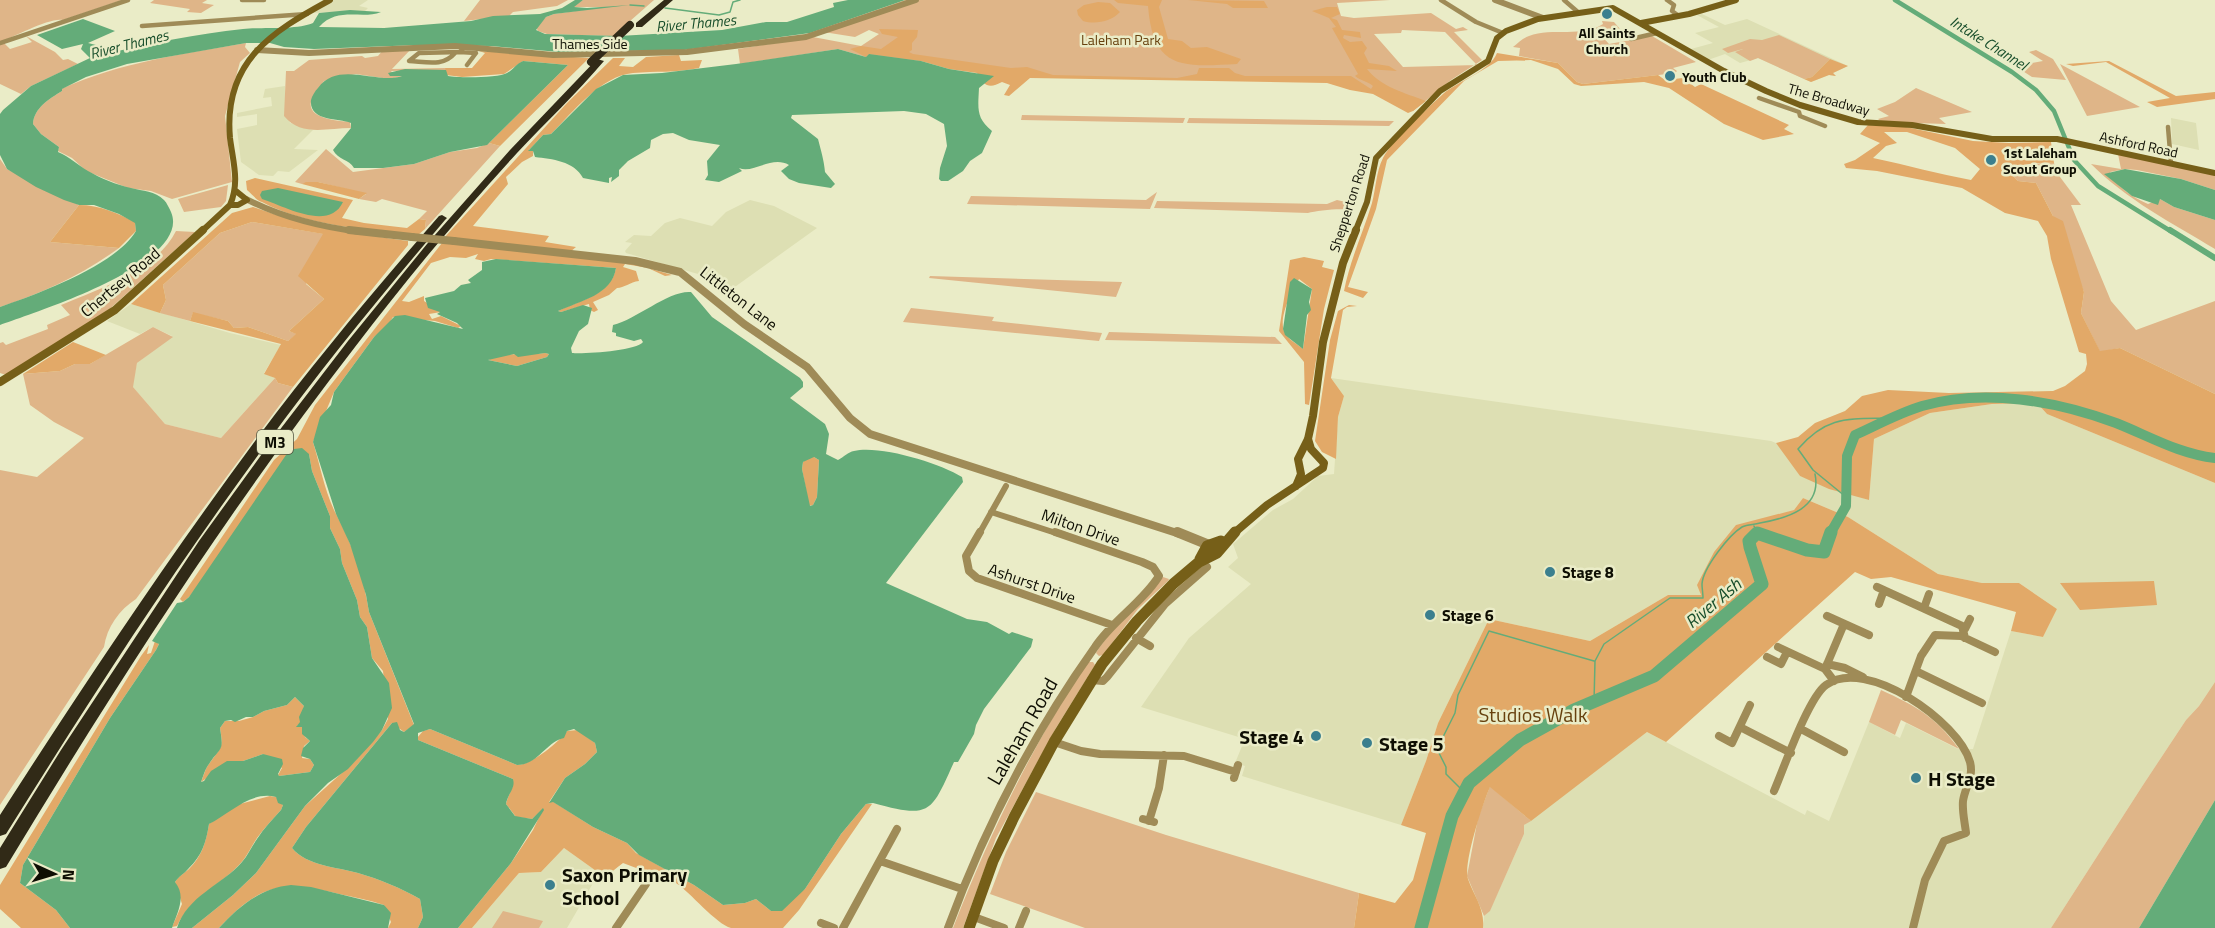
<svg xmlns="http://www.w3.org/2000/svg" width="2215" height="928" font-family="'Titillium Web',sans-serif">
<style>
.built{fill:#dddfb3}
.green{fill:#dfb588;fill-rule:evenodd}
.forest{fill:#e2a968;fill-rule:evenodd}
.water{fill:#64ac79;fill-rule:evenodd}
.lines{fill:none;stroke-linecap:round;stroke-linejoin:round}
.stream{stroke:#64ac79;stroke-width:1.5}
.canal-far1{stroke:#64ac79;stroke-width:4.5}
.canal{stroke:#64ac79;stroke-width:6}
.river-far1{stroke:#64ac79;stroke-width:10}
.river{stroke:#64ac79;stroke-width:13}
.minor-far2{stroke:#9f8b57;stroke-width:4.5}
.minor-far1{stroke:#9f8b57;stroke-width:6}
.minor{stroke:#9f8b57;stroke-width:8}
.tertiary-far2{stroke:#9f8b57;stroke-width:6}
.tertiary-far1{stroke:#9f8b57;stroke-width:8}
.tertiary{stroke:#9f8b57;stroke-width:10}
.secondary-far2{stroke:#765f18;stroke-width:6}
.secondary-far1{stroke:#765f18;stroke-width:8}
.secondary{stroke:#765f18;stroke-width:11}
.motorway{fill:#312a17;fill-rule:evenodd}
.tertiary-bridge{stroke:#9f8b57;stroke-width:8}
.motorway-bridge{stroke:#312a17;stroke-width:8}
.poi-dot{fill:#3b7f8e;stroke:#eaecc7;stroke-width:2}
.labels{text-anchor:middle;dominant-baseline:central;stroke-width:5;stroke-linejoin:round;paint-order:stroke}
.far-poi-label{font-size:14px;font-weight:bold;fill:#0e0e03;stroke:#eaecc7;text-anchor:start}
.far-park-label{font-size:14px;fill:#67410e;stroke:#eaecc7}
.far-street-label{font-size:14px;fill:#0e0e03;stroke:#eaecc7}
.far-water-label{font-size:15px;font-style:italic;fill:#184e2b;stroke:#eaecc7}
.shield{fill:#eaecc7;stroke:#50513e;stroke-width:1.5}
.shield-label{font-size:15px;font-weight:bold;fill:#0e0e03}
.street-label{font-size:16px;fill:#0e0e03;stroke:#eaecc7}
.poi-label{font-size:16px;font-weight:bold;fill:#0e0e03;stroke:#eaecc7;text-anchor:start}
.water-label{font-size:18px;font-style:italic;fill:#184e2b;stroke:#eaecc7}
.near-park-label{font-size:20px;fill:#67410e;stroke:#eaecc7}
.near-street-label{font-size:20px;fill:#0e0e03;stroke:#eaecc7}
.near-poi-label{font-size:20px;font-weight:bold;fill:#0e0e03;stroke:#eaecc7;text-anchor:start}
</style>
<rect width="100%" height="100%" fill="#eaecc7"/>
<path class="built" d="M334 0H368L359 6 368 8 365 11 312 13Z
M1702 14 1725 25 1747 19 1848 66 1833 73 1836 76 1829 75 1811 82 1758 58 1740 63 1725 54 1708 60 1691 49 1713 43 1695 33 1719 27 1697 15Z
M285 86V103L290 123 313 130 294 149 318 150 289 172 278 171 273 176 259 175 241 162 237 129 257 125V114L237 117V113L272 106 271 97 263 98 265 89Z
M2171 118 2196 123 2199 150 2172 144Z
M750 200 774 206 817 228 725 294 698 274 626 253 625 251 632 243 625 242 634 235 651 236 665 223 680 218 712 226 726 212Z
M131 304 230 333 281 345 264 373 275 378 221 438 165 424 132 386 137 363 172 336 153 327 140 334 107 321Z
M1331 378 1771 441 1776 443 1788 456 1800 476 1869 500 1874 439 1930 413 1992 404 2037 403 2047 414 2215 483V682L2199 706 2186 720 2143 785 2051 928H1483L1484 916 1490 910 1524 834V825L1647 732 1805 815 1807 810 1829 821 1869 722 1900 738 1906 723 1958 749H1973L2011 631 2043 637 2057 609 2019 583H1982L1938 574 1848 517 1803 498 1794 510 1776 516 1714 552 1698 585 1701 595H1668L1590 641 1489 619 1438 723 1426 761 1401 825 1242 776 1245 766 1235 763 1245 739 1141 707 1189 638 1251 584 1228 567 1238 558 1233 544 1273 510 1293 499 1318 476 1334 474 1338 417 1344 396Z
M564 848 599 873 567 928H472L519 873 541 872Z"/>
<path class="green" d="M0 0H122L63 20C50 17 14 37 0 42Z
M154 0H207L202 3 214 5 201 13 187 12 190 9 150 3Z
M480 0H568L557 6 513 12 509 16 464 21Z
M583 0H654L613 36 547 34 538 31 536 27 546 17 554 14 604 7H572Z
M905 0H1390L1337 3 1341 16 1354 18 1431 13 1456 29 1463 27 1468 30 1454 32 1482 60 1451 80 1413 111 1371 92 1331 82 1030 76 921 61 866 57 838 49 740 64 738 49 813 37 861 46 879 34 869 30 855 37 817 31ZM1402 30 1445 32 1477 65 1403 67 1374 34 1401 33Z
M1602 21 1614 22 1620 29 1600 34 1609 44 1652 36 1696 62 1673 68 1677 71 1675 73 1583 84 1577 82 1558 63 1519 56 1520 48 1513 47C1518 43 1523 38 1529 36 1552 27 1583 38 1603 24Z
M1779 35 1830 59 1812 77 1804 79 1758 58 1750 61 1735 52 1743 49 1728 53 1722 49 1750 39 1762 40Z
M26 36 55 52 63 60 68 59 78 64 31 86 21 94 0 84V44L4 43 10 49 32 42Z
M246 43 245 47 250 53 240 62 225 116 232 182 172 199 151 191 128 188 86 171 72 158 58 151 59 147 41 134 33 124C34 108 49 99 62 91L61 89C121 62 183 54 246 43Z
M412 48 392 69 445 68 446 70 391 71 395 76H403L389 79 356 74 324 81C320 87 313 95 311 102 307 119 340 121 350 122L351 128C327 128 301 137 284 116L286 71H294L309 60 362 56 365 58 378 56 383 50Z
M2036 50 2053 59 2066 80 2032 77 2015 66 2043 61 2029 52Z
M2060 64 2140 107 2087 116Z
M1916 88 1972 112 1939 118 1946 124 1882 122 1878 119 1889 116 1877 109 1895 102Z
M1022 115 1185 118 1183 123 1021 120Z
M1189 118 1394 121 1389 126 1187 123Z
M489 143 500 146 425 229 426 220 419 219 427 211 382 199 376 202 359 199 366 194 318 182 302 184 295 182 326 149 353 172 414 164 450 152 477 148Z
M2118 154 2215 175V190L2181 179 2137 170 2125 169 2110 172C2118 188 2132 197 2148 204L2160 199 2174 207 2215 220V249C2172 223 2127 200 2091 164L2121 169Z
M0 159 7 169 79 205 50 242 119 248C82 275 43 293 0 307Z
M2042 163H2054L2057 173 2081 205H2071L2111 301 2136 330 2215 301V394L2120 348 2100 352 2081 313 2084 292 2053 216 2036 183 2018 181 2010 173 2016 167Z
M228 185 226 201 221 207 184 212 178 199Z
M1157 192 1150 209 967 204 971 196 1146 200Z
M1337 200 1350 203 1349 210C1340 208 1316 211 1308 213L1154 208 1157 201 1327 204Z
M252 222 324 234 306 284 324 299 289 331 297 334 288 341 248 327 234 328 228 321 193 313 190 321 160 313 166 300 163 285 220 233Z
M176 231 195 232 103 315 6 375 0 373V343L3 342 6 345 48 329 47 325 70 315 61 305C99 289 157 270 176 231Z
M930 276 1122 282 1116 297 929 278Z
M911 308 994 317 992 321 1102 333 1099 341 903 322Z
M153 327 173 337 137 363 133 387 165 424 221 438 275 378 278 383 293 387 136 599C119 610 107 627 104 647L0 805V470L37 477 84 438 54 422 30 405 23 374 60 371 75 364H90Z
M1109 332 1275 337 1282 344 1105 340Z
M1163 577 1169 579 1168 581 1138 609 1103 655 1099 656 1096 653 1099 648 1122 617Z
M1087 662H1093L1095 665 1056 728 996 838 963 928H953C989 835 1032 746 1087 662Z
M2215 682V800L2139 928H2051L2143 785 2186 720 2199 706Z
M1881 690C1916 706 1936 717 1959 749L1901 720 1895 735 1869 722Z
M1490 786 1531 821 1524 825V834L1490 911 1484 916 1467 876 1478 818Z
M1036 792 1166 835 1359 893 1354 928H1085L990 894 1006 852Z
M503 911 543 921 539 928H492Z"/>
<path class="forest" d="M1114 0H1162L1159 7 1168 39 1182 41 1191 48 1207 47 1241 59 1237 64C1182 67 1153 70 1148 6L1118 3Z
M1188 0 1264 1 1268 8H1233L1227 4Z
M1098 2 1110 3 1120 12C1112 21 1096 25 1083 21L1078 15 1077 10 1084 5Z
M1327 7H1337L1340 14 1331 18 1337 20 1342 30 1360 32 1361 38 1344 35 1343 38 1350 42 1362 41 1367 48 1364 53 1369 63 1389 66 1397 71 1367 69C1381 87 1405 93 1426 101L1413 111 1408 113 1373 94 1350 90 1327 83 1030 78 1009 96 1004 95 1010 85 1002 82C989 89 984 86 977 73L949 69 921 61 869 54 866 57 850 49 861 46 881 49 898 37 882 34 879 29 918 30 917 37 912 43V50L909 52 913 54 1011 68 1027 67 1053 75 1177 78 1197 74 1199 68H1229L1235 73 1245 76H1351L1371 89 1373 86C1367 81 1361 81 1355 76L1358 74 1332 28 1336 27 1329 18 1312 11Z
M479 51 589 58 500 146 489 143 568 65 523 61 504 74 462 77 446 75 445 68H472L485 53Z
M1497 53 1558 63 1577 82 1583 84 1658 75 1665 80 1683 78 1695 87 1701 84 1789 125 1784 129 1794 134 1763 140 1724 124 1669 88 1644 82 1581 86 1574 84 1558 69 1531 60 1498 61 1464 81 1387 160 1376 209 1348 287 1368 292 1363 298 1344 291C1350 260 1363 233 1372 203 1376 188 1376 172 1383 158 1393 139 1427 109 1443 94 1458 81 1490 71 1497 53Z
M679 55 681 61 702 60 699 68C677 73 655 71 633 73 601 76 573 112 551 134L543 135 529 150 533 151V156L522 162 506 177 508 184 473 226 549 236 545 242 576 247 570 252 444 238 567 103 613 58H625L619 66 633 67 646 57Z
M1830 59 1848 66 1833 73 1836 76 1829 75 1811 82 1804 79 1812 77Z
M2109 61 2176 96 2215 92V99L2157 107 2147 102 2170 98 2106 62 2073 66 2066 64Z
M1868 125 1906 127 1973 141 2009 143 2051 142 2054 163C2039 162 2021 163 2010 173L2018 181 2036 183 2053 216 2063 221 2084 292 2081 313 2100 351 2120 348 2215 394V483L2047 414 2037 403 1992 404 1930 413 1874 439 1869 500 1829 489 1800 476 1776 443 1798 437 1815 423 1845 411 1862 396 1888 390 1949 393 2053 391 2065 386 2085 371 2087 364 2086 354 2079 352 2051 259 2047 236 2038 221 2005 213 1962 188 1877 171 1846 168 1844 164 1855 160 1880 143 1860 134ZM1884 132H1907L1955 148 1980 169 1971 180C1938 174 1907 165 1873 158L1886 146 1897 143Z
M255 178 353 200 342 218 364 223 407 228 419 219 426 220 425 229 418 235C367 229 309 227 262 202 256 200 252 194 247 190L246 181Z
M306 182H318L367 193 359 199 302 184Z
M79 205C100 205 117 213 135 222L136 231 119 248 50 242Z
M253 207C304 226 355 234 408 241V245L293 387 278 383 275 378 264 374 281 344 190 321 193 312 228 321 234 328 248 327 288 341 296 334 289 331 324 299 298 276 323 234 252 222 220 233 163 285 166 300 160 313 131 304 232 213Z
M442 243 631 263 672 275 665 276 648 268 625 264 623 267 636 271 639 281C630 282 624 288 617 288L609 295 593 302 598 310 594 312 590 310 589 304 561 312 558 311C580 300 611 295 616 268L491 259 484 261 475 259 478 254 466 258 450 257 431 263 402 301 409 302 424 296V301L441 312 429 314 432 319 441 316 461 326 458 328 435 321 393 317 387 327 374 337 344 378 334 392 313 442C320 465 325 493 336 514 352 543 364 578 369 612L414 725 404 732 392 723 306 827 292 848C307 866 337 867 358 873 379 879 401 888 420 899L423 917 418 928H388L391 922 384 905C369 900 353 897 339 894 282 880 260 884 219 928H192L233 895 256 873 305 806 354 762 382 730 388 719 383 671 372 658 367 627 360 617 357 600 342 563 340 549 330 528V516L312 471 309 454 189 597 183 602 180 599 274 460 297 439 315 405Z
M1304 257 1324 261 1322 267 1334 270 1324 309 1309 405 1305 404 1304 362 1279 331 1290 260ZM1299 279 1312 289 1303 349C1297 344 1288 339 1285 333 1277 319 1292 291 1299 279Z
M1349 305 1357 306 1347 307 1343 310 1331 378 1344 396 1338 417 1336 459 1322 452 1315 441 1330 340 1338 311Z
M73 342 106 355 90 364H75L60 371 23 374Z
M545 353 549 354 547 357 517 366 488 360C505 351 527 356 545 353Z
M809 457H814L819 460 817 497 813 505 809 506 802 469 803 462Z
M1803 498 1848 517 1938 574 1982 583H2019L2057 609 2043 637 2011 631 2016 612 1891 577 1871 579 1855 572 1666 742 1647 732 1531 821 1490 787C1483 803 1463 863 1468 879 1474 896 1485 909 1483 928H1354L1359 893 1395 903 1413 880 1426 833 1401 825 1426 761 1438 723 1489 619 1590 641 1668 595H1701L1697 585 1714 552 1736 525 1794 510Z
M2154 581 2157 605 2080 610 2060 583Z
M155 641 159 644 156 650 110 718 23 865 20 883 56 910 70 928H21L0 909V885L141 656 149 645 147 654 151 653Z
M295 697 304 706 301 722 297 726 302 727 305 737 310 741 304 746 302 758 310 759 314 765 310 772 279 776 278 775 282 768 263 754 243 761H232L201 782C203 778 205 769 209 764 220 748 224 750 220 728L225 721H239L253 717 264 711 287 705Z
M430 729 517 765C532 765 560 741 567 731L578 730 595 743 597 752 585 764 565 778 549 802 552 801 593 827 627 843 636 853 694 885 723 905 745 903 756 899 771 911 805 889 841 834 866 804H872L799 910 783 928C769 928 743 928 731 928 716 924 690 892 676 883L623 863 605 877 597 879 599 873 564 848 541 872 519 873 472 928H458L511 863 533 830 543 809 532 819 516 817 506 804C508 794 514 789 513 779L418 740 417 738 423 731Z
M270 796 276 797 283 805 281 810C273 819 264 828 257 838 251 847 247 857 239 865 218 887 192 896 177 926L172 927 182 904 175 882C179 876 183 874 189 869 202 856 206 842 209 824L236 805Z"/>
<path class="water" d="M575 0H583L574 7 587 8 630 5 554 14 546 17 536 30 545 34 619 36 722 30 766 22H787L834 7 833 3 848 0H905L810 33 684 50 559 52 491 46 418 45 314 49 284 47 270 43H246L127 64 86 77 62 89V91C49 99 34 108 33 124L41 134 59 147 58 152C70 157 78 165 88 171 100 178 117 185 131 188 143 191 155 191 164 200 167 203 169 208 171 212 193 263 35 312 0 325V307C37 294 115 266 136 231L135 223 119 214 94 205H79L64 200 36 187 7 169 0 155V114L3 110 31 86 90 58 81 49 83 44 62 49 37 35 83 19 115 31 88 43 96 45 105 54C151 43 197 34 243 29 262 27 298 30 313 23L319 13 350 10 381 12C362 20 338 6 319 27L384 28 471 21 493 16 540 14 562 8Z
M838 49 866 57 869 54 921 61 949 69 994 76 979 88C978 109 976 118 992 131L982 153 970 161 963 171 948 181H941L939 179 940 168 947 146 944 124 926 114 904 111 792 115 791 118 818 139C821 151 824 160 825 172L835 184 831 188 799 183 789 179 781 171 789 165C772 155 753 174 739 168L742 171 719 182 705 180 708 175 707 161 720 145 689 140 673 133 663 134 651 140 650 148 628 161 619 170V176L611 182 612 177 609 178V183L583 178C574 161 552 159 535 157L533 151H528L543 135 551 134 596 89 623 75 662 73 736 64Z
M523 61 568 65 487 145 450 152 414 164 383 168H354C349 159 338 160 333 150L351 128V123C338 118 309 122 311 100 312 96 315 91 318 88 338 60 378 85 402 76H390L388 73 405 69 446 70 448 76C458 78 499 78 507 73 513 70 516 64 523 61Z
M2125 169 2181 179 2215 190V220L2174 207 2160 199 2158 205 2132 196 2104 174Z
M278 188 343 202C329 232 284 206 262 199L260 195 262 191Z
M496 259 616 268C612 295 580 301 558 311L561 312 583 305 592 308 588 324 579 331 571 348 572 353C585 354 636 351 643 342L641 339 634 341 616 336V333L612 332 613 325C637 319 669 290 691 292L712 317 800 378 803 382V387L790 398 825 424 829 434 826 454 838 460C844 457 848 452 854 451 880 445 939 463 962 477L963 482 886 583 967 619 987 622 1009 634 1012 632 1033 639 1031 647 984 709 976 725 974 734 958 762H954C931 813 931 819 873 803L866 804 841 834 805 889 782 911H771L756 899 745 903 723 905 694 885 639 855 627 843 593 827 553 802 549 803 565 778 585 764 597 752 595 743 574 729 567 731 564 738C547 741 538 765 517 765L430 729 418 733V740L513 779C516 788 507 795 506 804L515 816 532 819 543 808 544 810 511 863 458 928H418L423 917 420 899C401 888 379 879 358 873 337 867 307 866 292 848L306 827 392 723 397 722 400 730 404 732 414 724 369 612 366 595 350 544 336 514 313 442 320 417 331 405 334 392 344 378 374 337 395 316 405 315 463 329 457 323 437 314 440 312 428 308 425 298 454 291 461 285 471 283 468 280 482 270V262ZM545 353 549 354 547 357 517 366 488 360 514 354 518 357ZM814 457 819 460 817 497 813 505 810 506 802 469 803 462Z
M1294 278 1312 289 1309 302 1311 310 1307 315 1303 349 1285 335 1283 329 1290 282Z
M302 448 309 454 312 471 330 516V528L340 549 342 563 357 600 360 617 367 627 372 658 389 683 392 708 382 730 373 742 348 769 328 783 305 806 256 873 233 895 192 928H177C187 896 222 885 242 862 248 855 252 846 257 839 264 828 273 819 281 810L283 805 278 803 276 797C251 790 228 815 209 824 206 843 202 855 189 868 184 874 179 876 175 882 187 897 177 913 172 928H70L56 910 20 883 23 865 110 718 156 650 159 644 152 641 177 603 183 602 189 597 286 455 294 449ZM295 697 304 706 299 717 300 722 296 727H302V734L310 741 303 748 301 756 310 759 314 765 310 772 279 776 278 774 283 764 282 759 263 754 243 761H227L211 771 204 781 201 782C203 777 205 769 209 764 221 746 224 753 220 728L225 721 231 720 235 722 246 717H253L264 711 287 705Z
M2215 800V928H2139Z
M291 885 311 887 384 905 391 913 388 928H219C239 906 261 888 291 885Z"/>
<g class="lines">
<path class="stream" d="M630 5 644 6
M665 8 719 15 730 12 733 2 740 0
M1846 497 1813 470 1798 449C1827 415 1849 419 1890 418
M1754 526 1757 533
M1594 702 1595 661 1604 644 1670 598H1703C1703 593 1702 589 1702 584 1703 568 1729 535 1742 527 1748 524 1754 525 1760 523 1788 518 1822 508 1815 474
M1465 793 1446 774V767L1439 753 1442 739 1455 713 1458 695 1489 631 1594 661"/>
<path class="canal-far1" d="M1895 0 2012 72 2036 90 2054 111 2074 160 2098 186 2172 232"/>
<path class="canal" d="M2170 230 2215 258"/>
<path class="river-far1" d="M1756 534H1760
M1830 534 1846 506 1847 456 1855 435C1877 425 1899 413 1922 406 1985 388 2056 401 2116 423 2149 436 2179 454 2215 458"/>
<path class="river" d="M1421 928 1452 816 1469 783 1520 740 1574 710 1654 676 1762 584 1750 547 1749 541 1757 533 1807 550 1824 552 1831 532"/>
<path class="minor-far2" d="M242 0H264
M1441 0 1476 22 1503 33
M1564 0 1579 13
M1667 0 1674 5 1672 11 1679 16
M142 26 307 14
M1631 39 1657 33
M0 43 128 0
M460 52 476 53 467 65
M455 53C443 67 427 62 409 61L419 53 460 52 464 47
M1759 98 1799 112 1800 116 1825 126
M2168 127 2171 163"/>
<path class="minor-far1" d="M991 512 1059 534
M979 534 1006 486"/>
<path class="minor" d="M980 532 966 556 969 571 977 578 1112 625
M1877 587 1962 626 1965 638
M1879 604 1884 590
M1924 608 1929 594
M1827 616 1869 635
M1965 629 1970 619
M1136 638 1150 646
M1778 647 1825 669
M1767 657 1781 664 1787 652
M1827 664 1845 668 1863 677
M1916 671 1982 703
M1091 680 1103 681 1107 677 1165 604 1207 567 1199 562
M1834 681 1825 669 1844 624
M1906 697 1921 656 1935 635 1961 636 1995 652
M1740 727 1791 753
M1801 729 1844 752
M1719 736 1732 743 1750 705
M1054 742 1081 751 1100 754 1184 756 1236 772
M1234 778 1238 765
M1774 791C1784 768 1808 698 1826 685 1866 656 1959 722 1970 762 1974 777 1965 787 1963 801 1962 812 1965 823 1966 833L1944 841 1925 880 1913 928
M1143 819 1154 822
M1149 821 1159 788 1164 755
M880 861 962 889
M974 917 1004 928
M821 923 834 928
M616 928 646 884
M843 928 897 829
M948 928C985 827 1033 734 1095 647 1113 620 1142 603 1159 576L1153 567 1142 562 1055 532
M1019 928 1026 911"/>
<path class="tertiary-far2" d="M1495 0 1543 18
M257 50 309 53 455 46 553 55 687 52 806 37 916 0
M246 199C283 218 320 227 361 232"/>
<path class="tertiary-far1" d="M349 230 412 237
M454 241 635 261 680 272 744 324 807 367 850 418 870 434 1180 534"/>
<path class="tertiary" d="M1177 532 1209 545"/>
<path class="secondary-far2" d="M1641 23 1689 14 1736 0
M230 205C240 182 233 162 230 138 223 62 271 32 330 0
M230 205H238L247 200 236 191
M201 232 230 205
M1355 232 1367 202 1376 158 1440 91 1488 61 1497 38 1506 31 1538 19 1613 8 1724 71 1766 91 1800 105 1858 122 1912 125 1992 139H2057L2215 173"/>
<path class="secondary-far1" d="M0 382 115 310 203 230
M1296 486 1301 474 1298 459 1308 439 1313 416 1323 342 1343 263 1356 230
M1233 534 1267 505 1323 468 1324 463 1311 449 1308 439"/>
<path class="secondary" d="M1200 559 1207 546 1221 541
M969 928 993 861 1014 817 1054 742 1102 664 1137 621 1173 584 1199 562 1217 553 1235 532"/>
<path class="motorway" d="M664 0H673L642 27H636V23Z
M597 59 604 61C577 93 546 122 517 153 460 215 406 280 355 347 227 512 114 688 6 867L0 869V848L61 750 199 541 272 440 348 341 427 244 510 150Z
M442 215 447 218 445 220C384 292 323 366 267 443 174 569 89 701 6 834L0 836V815C82 687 167 560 258 437 315 361 376 288 439 216Z"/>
<path class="tertiary-bridge" d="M412 237 454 241"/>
<path class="motorway-bridge" d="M591 62 630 25"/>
</g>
<g class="poi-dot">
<circle cx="1607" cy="14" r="6"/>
<circle cx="1670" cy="76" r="6"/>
<circle cx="1991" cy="160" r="6"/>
<circle cx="1550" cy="572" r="6"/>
<circle cx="1430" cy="615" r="6"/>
<circle cx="1316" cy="736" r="6"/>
<circle cx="1367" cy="743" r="6"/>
<circle cx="1916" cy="778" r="6"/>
<circle cx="550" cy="885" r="6"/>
</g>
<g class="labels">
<g class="far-poi-label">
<text x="1607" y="32" text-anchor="middle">All Saints<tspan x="1607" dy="16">Church</tspan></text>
<text x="1682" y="76">Youth Club</text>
<text x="2003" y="152">1st Laleham<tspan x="2003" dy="16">Scout Group</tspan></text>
</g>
<g class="far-park-label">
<text x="1121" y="39">Laleham Park</text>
</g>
<g class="far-street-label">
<text x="590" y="43">Thames Side</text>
<text transform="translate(1829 99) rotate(16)">The Broadway</text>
<text transform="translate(2139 144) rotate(12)">Ashford Road</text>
<text transform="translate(1349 203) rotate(-72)">Shepperton Road</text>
</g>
<g class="far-water-label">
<text transform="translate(696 23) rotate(-5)">River Thames</text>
<text transform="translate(1989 43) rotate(32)">Intake Channel</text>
<text transform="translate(129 44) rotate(-14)">River Thames</text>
</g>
<rect class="shield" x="257" y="430" width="36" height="24" rx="4.5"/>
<g class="shield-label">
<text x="275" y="442">M3</text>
</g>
<g class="street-label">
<text transform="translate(120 282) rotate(-40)">Chertsey Road</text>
<text transform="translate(739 298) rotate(38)">Littleton Lane</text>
<text transform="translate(1081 527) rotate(19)">Milton Drive</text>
<text transform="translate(1032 583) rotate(19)">Ashurst Drive</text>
</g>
<g class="poi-label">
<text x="1562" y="572">Stage 8</text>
<text x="1442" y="615">Stage 6</text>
</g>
<g class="water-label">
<text transform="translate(1713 603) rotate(-40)">River Ash</text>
</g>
<g class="near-park-label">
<text x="1533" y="714">Studios Walk</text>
</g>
<g class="near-street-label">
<text transform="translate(1022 731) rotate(-60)">Laleham Road</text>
</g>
<g class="near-poi-label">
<text x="1304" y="736" text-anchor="end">Stage 4</text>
<text x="1379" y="743">Stage 5</text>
<text x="1928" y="778">H Stage</text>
<text x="562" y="874">Saxon Primary<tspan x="562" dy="23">School</tspan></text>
</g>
</g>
<g transform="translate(54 874) rotate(94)" stroke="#eaecc7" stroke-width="4.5" paint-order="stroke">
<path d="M0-4.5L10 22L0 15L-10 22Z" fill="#0e0e03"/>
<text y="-9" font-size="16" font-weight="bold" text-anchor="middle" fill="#0e0e03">N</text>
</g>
</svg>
